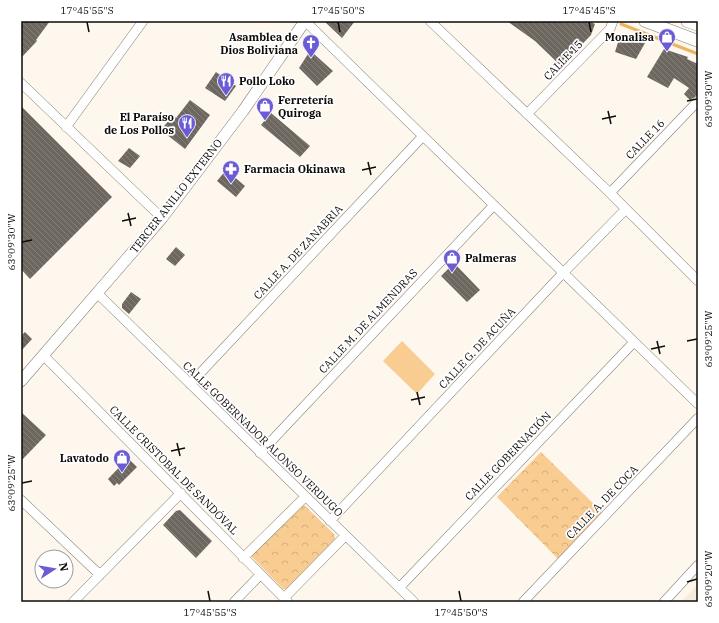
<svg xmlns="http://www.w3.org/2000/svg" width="719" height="623" font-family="'IBM Plex Serif',serif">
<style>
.built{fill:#f7ebdc}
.grass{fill:#f9cd92}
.park{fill:url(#park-crowns)}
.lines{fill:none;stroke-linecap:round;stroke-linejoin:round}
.stream{stroke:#edb361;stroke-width:3}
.building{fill:url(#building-back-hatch)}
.minor-casing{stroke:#857f77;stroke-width:10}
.tertiary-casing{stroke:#857f77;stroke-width:12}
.secondary-casing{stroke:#857f77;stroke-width:13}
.minor{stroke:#fff;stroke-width:9}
.tertiary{stroke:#fff;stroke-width:11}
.secondary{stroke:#fff;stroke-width:12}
.ticks{fill:none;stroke:#0d0b09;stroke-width:1.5}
.labels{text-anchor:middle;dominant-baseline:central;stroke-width:3.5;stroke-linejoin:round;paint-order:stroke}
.poi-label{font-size:11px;font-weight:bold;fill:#0d0b09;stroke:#fff;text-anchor:end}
.street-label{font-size:11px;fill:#0d0b09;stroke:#fff}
.neatline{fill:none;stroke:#0d0b09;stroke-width:1.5}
.ticks-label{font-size:10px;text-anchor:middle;fill:#0d0b09}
</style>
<defs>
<pattern id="park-crowns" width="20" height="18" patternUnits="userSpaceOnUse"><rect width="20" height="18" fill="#f9cd92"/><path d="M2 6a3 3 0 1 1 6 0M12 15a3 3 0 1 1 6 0" fill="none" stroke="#d4af7d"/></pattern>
<pattern id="building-back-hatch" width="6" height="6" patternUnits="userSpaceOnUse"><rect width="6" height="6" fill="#6d6760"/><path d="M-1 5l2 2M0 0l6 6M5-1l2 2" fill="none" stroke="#837f7a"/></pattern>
</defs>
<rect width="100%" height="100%" fill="#fdf7ee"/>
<path class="built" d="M698 584V602H681Z"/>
<path class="grass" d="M402 341 435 374 417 394 383 361Z"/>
<path class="park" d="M541 452 603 513 559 560 497 497Z
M303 504 334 534 336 542 288 589H283L250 555Z"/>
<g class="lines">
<path class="stream" d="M621 24 698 54"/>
</g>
<path class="building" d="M21 21H50L36 40 37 41 21 58Z
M324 21H355L342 38Z
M507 21H589L595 24 591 35 561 66 535 41Z
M620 36 645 43 636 59 615 52Z
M664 49 688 57 687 59 698 64V95L690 100 684 94 689 88 674 78 668 88 647 77Z
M308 54H314L333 71 317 86 299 68Z
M216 72 236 86 225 101 205 88Z
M190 100 210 115 185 149 161 130 173 115 176 118Z
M21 106 112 197 30 279 21 269Z
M271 113 310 146 300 157 261 125Z
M129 148 140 156 130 168 118 161Z
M226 170 245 186 236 197 217 181Z
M176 247 185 255 175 266 166 259Z
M454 263 480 290 467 302 441 276Z
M131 292 141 299 129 314 122 308V304Z
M25 332 32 339 21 351V336Z
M21 412 46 435 21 461Z
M128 458 137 467 119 485 117 483 114 486 108 479Z
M180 510 212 541 196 558 163 525 176 511Z"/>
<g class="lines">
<g class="minor-casing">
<path id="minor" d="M305 21 698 404
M430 21 610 193 698 281
M21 83 162 218
M527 114 610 29 613 21
M66 127 143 21
M610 193 698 101
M97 293 414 602
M43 355 288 602
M190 384 423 136
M260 453 494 205
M21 500 100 575
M330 521 564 272 626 209
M243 558 305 497
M400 587 634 342
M284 598 345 536
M73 602 181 493
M234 602 260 575
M523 602 698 418
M664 602 698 565"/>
</g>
<g class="tertiary-casing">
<path id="tertiary" d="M21 381 162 218 243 111 305 21"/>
</g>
<g class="secondary-casing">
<path id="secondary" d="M645 21 698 41
M687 21 698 25"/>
</g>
<use href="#minor" class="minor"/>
<use href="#tertiary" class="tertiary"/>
<use href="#secondary" class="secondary"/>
</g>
<path class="ticks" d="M87 22 89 32M338 22 340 32M589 22 591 32M687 101 697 99M608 111 611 124M602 119 616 116M368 162 371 175M362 170 376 167M128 213 131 226M122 221 136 218M22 242 32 240M657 341 660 354M687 341 697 339M651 349 665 346M417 392 420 405M411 400 425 397M177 443 180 456M171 451 185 448M22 483 32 481M687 582 697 579M208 591 210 601M459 591 461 601"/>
<defs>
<g id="shop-pin" transform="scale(0.9)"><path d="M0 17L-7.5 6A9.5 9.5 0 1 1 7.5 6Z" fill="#6b5cd6" stroke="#fff"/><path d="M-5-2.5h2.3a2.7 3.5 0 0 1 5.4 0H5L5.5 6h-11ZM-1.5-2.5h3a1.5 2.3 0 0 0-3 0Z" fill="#fff"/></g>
<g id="church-pin" transform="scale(0.9)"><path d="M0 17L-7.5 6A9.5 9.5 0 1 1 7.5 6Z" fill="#6b5cd6" stroke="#fff"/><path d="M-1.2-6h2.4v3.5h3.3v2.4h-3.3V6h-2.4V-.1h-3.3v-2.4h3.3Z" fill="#fff"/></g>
<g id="restaurant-pin" transform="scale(0.9)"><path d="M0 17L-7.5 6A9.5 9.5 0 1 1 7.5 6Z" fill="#6b5cd6" stroke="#fff"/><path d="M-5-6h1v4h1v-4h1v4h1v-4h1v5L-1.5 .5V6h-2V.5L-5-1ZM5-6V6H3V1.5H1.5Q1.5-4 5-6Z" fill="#fff"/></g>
<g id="pharmacy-pin" transform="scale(0.9)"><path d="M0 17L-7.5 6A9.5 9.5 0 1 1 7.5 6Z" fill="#6b5cd6" stroke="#fff"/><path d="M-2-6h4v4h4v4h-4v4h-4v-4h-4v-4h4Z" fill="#fff"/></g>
</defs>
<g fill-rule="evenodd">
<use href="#shop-pin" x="667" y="37"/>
<use href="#church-pin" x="311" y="43"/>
<use href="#restaurant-pin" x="226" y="81"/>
<use href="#shop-pin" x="265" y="106"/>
<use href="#restaurant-pin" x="187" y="123"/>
<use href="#pharmacy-pin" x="231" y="169"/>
<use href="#shop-pin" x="452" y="258"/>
<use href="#shop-pin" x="122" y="458"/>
</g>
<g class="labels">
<g class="poi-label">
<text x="298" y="37">Asamblea de<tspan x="298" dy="13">Dios Boliviana</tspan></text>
<text x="654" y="37">Monalisa</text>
<text x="239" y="81" text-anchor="start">Pollo Loko</text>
<text x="278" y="100" text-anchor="start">Ferretería<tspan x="278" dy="13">Quiroga</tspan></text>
<text x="174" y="117">El Paraíso<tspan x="174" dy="13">de Los Pollos</tspan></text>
<text x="244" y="169" text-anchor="start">Farmacia Okinawa</text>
<text x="465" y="258" text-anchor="start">Palmeras</text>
<text x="109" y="458">Lavatodo</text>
</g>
<g class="street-label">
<text transform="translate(563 60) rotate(-46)">CALLE 15</text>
<text transform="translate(645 139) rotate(-46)">CALLE 16</text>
<text transform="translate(176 196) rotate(-52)">TERCER ANILLO EXTERNO</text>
<text transform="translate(298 252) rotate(-47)">CALLE A. DE ZANABRIA</text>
<text transform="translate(368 321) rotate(-47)">CALLE M. DE ALMENDRAS</text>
<text transform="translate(477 348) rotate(-47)">CALLE G. DE ACUÑA</text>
<text transform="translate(263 439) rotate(44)">CALLE GOBERNADOR ALONSO VERDUGO</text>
<text transform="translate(508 456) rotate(-46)">CALLE GOBERNACIÓN</text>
<text transform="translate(174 470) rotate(45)">CALLE CRISTOBAL DE SANDÓVAL</text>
<text transform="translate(602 502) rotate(-46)">CALLE A. DE COCA</text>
</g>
</g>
<rect width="719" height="623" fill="none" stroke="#ffffff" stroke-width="44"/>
<g transform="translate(54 569) rotate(78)"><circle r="19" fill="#ffffff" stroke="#9e9d9d"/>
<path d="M0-3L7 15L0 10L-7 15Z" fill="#6b5cd6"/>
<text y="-6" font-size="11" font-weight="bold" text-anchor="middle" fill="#0d0b09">N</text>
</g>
<rect x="22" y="22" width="675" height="579" class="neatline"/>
<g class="ticks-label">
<text x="87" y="14">17°45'55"S</text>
<text x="338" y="14">17°45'50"S</text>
<text x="589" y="14">17°45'45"S</text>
<text transform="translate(708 99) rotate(-90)" y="4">63°09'30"W</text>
<text transform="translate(11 242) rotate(-90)" y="4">63°09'30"W</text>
<text transform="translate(708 339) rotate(-90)" y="4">63°09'25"W</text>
<text transform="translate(11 483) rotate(-90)" y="4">63°09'25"W</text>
<text transform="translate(708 579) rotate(-90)" y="4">63°09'20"W</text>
<text x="210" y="616">17°45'55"S</text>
<text x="461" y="616">17°45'50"S</text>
</g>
</svg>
